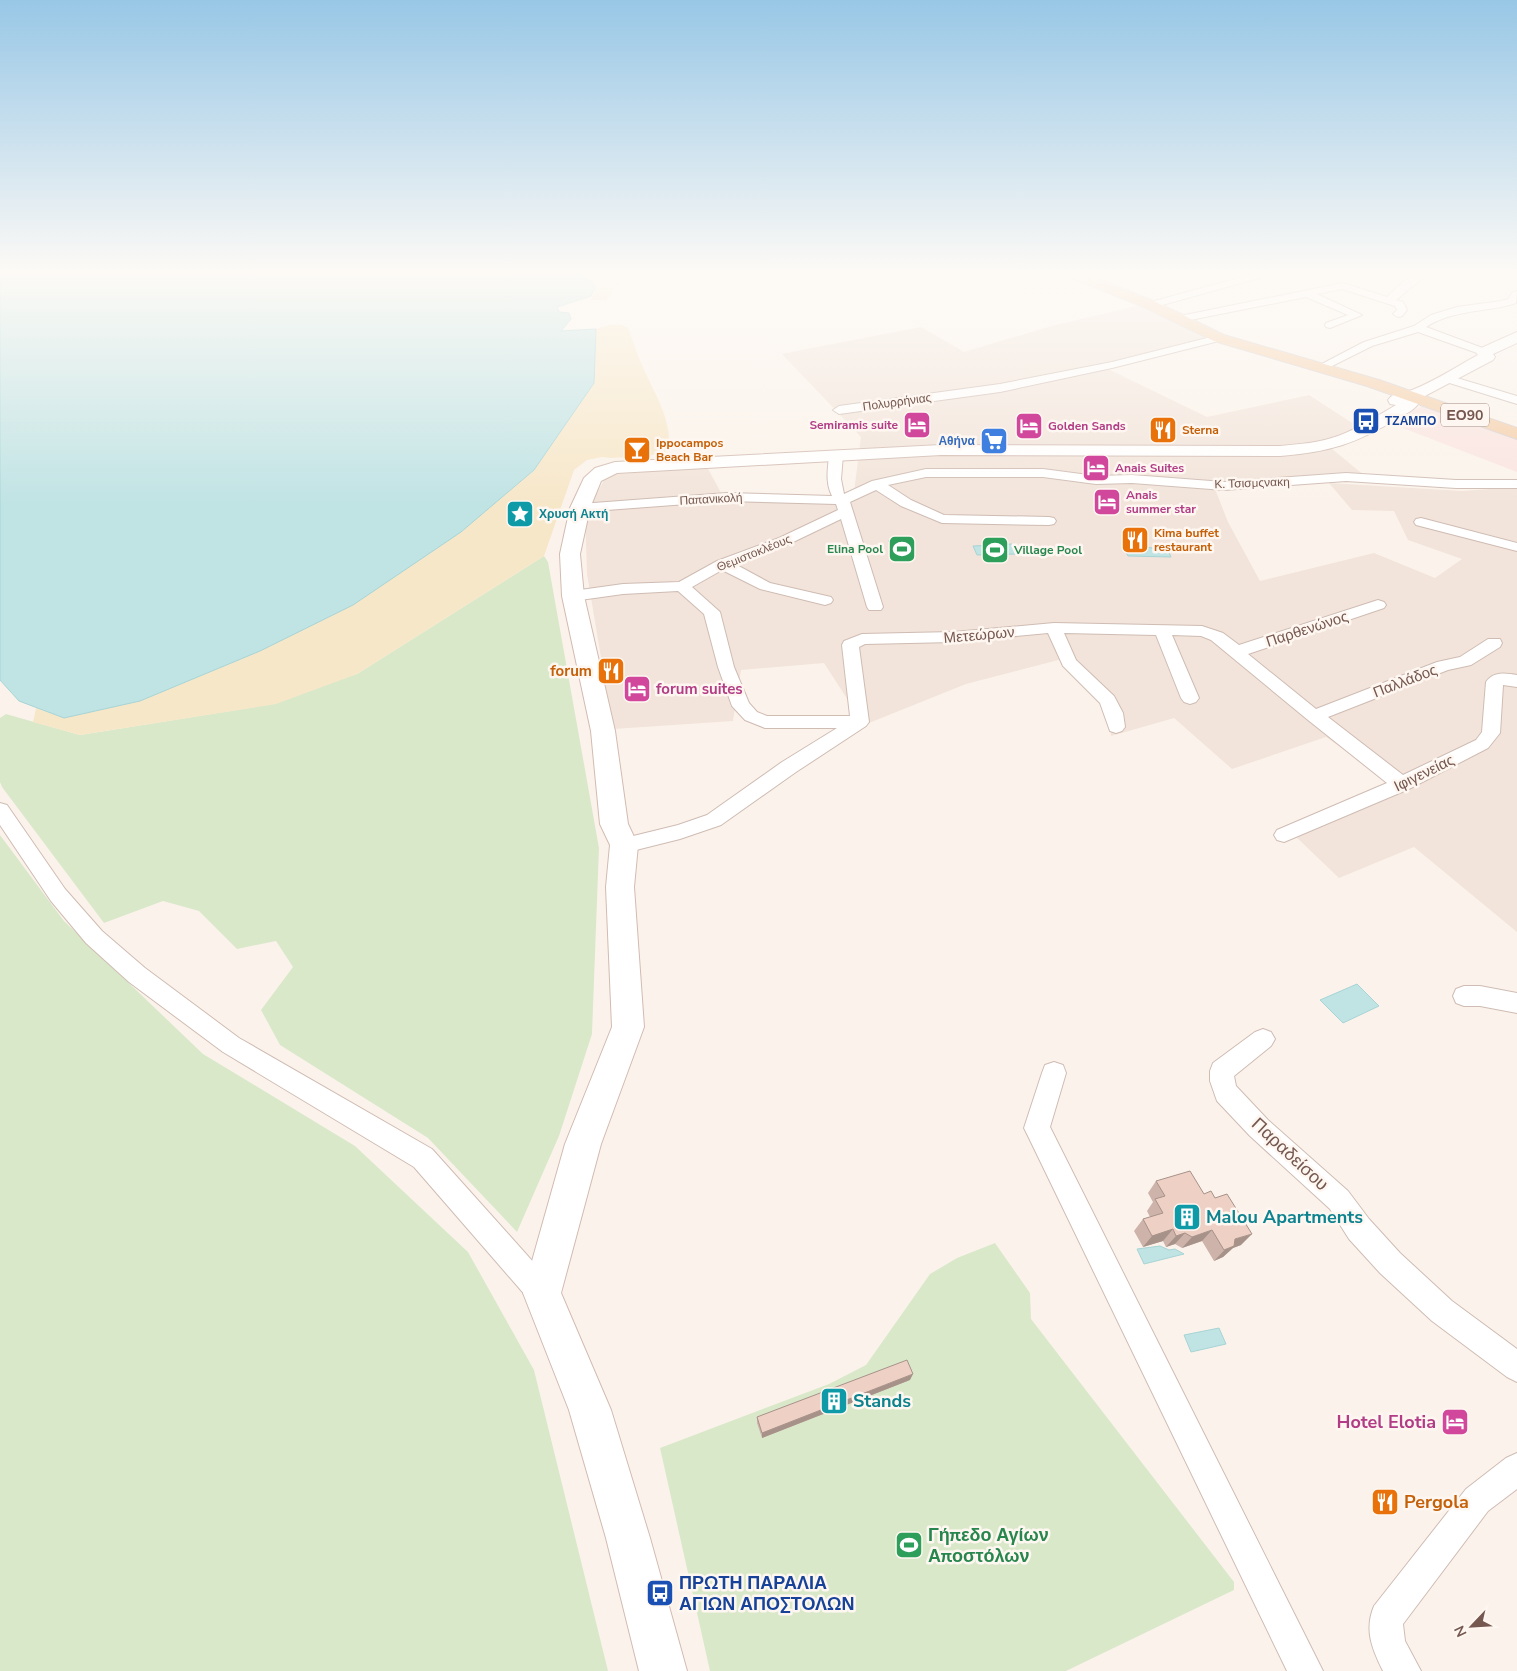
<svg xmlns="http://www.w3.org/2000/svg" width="1517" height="1671" font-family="'Nunito Sans',sans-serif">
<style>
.residential{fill:#f2e4da}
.commercial{fill:#fae4e0}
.green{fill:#dae8ca}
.sand{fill:#f7e7c9}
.water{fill:#c0e3e4;stroke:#a7d4d5}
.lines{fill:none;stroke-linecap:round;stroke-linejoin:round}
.street-casing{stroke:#cfbcb3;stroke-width:2}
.secondary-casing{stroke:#d2bbb1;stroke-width:2}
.primary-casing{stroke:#d8d0ce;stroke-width:2}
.street{fill:#fff;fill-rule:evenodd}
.secondary{fill:#fff;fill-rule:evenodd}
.primary{fill:#f4cea9;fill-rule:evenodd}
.wall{fill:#cdb3a9}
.shaded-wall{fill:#a7928a}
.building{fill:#eed0c5;stroke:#a7928a}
.labels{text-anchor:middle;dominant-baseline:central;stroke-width:5;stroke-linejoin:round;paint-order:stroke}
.far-street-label{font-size:12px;fill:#75584f;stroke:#fef7f1}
.far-transit-label{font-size:12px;font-weight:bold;fill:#164399;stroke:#fef7f1;text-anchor:start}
.far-hotel-label{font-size:12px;font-weight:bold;fill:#b23c85;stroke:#fef7f1;text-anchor:start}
.far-food-label{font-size:12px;font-weight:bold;fill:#c56008;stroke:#fef7f1;text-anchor:start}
.far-shop-label{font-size:12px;font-weight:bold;fill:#366cbe;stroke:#fef7f1;text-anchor:end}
.far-culture-label{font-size:12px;font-weight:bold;fill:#0d838f;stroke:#fef7f1;text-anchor:start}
.far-leisure-label{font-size:12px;font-weight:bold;fill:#27864d;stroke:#fef7f1;text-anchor:end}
.shield{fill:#fef7f1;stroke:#9e8880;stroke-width:1}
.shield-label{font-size:14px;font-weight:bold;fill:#75584f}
.street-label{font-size:15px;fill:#75584f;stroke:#fef7f1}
.food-label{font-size:15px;font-weight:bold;fill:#c56008;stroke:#fef7f1;text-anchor:end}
.hotel-label{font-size:15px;font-weight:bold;fill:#b23c85;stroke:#fef7f1;text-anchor:start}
.near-street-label{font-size:18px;fill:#75584f;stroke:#fef7f1}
.near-culture-label{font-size:18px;font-weight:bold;fill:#0d838f;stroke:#fef7f1;text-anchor:start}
.near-hotel-label{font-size:18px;font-weight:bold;fill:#b23c85;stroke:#fef7f1;text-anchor:end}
.near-food-label{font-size:18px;font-weight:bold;fill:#c56008;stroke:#fef7f1;text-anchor:start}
.near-leisure-label{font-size:18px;font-weight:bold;fill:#27864d;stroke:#fef7f1;text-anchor:start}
.near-transit-label{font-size:18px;font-weight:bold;fill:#164399;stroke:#fef7f1;text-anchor:start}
</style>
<rect width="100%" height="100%" fill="#fbf3eb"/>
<path class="residential" d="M1140 305 1209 338 1102 366 1207 417 1309 395 1360 428 1326 444 1365 476 1215 489 1228 522 1260 581 1374 553 1435 578 1462 559 1408 540 1394 511 1352 510 1329 483 1462 491 1517 487V932L1414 847 1339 878 1294 835 1401 790 1326 737 1232 769 1174 718 1111 736 1107 700 1070 657 966 684 864 725 824 663 741 670 733 721 613 729 587 574 585 514 607 475 707 467 725 500H853L861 437 782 354 921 327 964 352 1052 326Z"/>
<path class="commercial" d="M1422 406 1517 439V472L1390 423Z"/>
<path class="green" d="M544 556 548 562 599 848 592 1034 559 1136 517 1232 428 1138 280 1045 261 1010 293 967 276 941 237 949 199 911 163 901 104 923 2 787 0 782V718L6 714 80 735 255 707 357 674Z
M0 835 64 921 203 1054 355 1146 468 1252 534 1370 608 1671H0Z
M995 1243 1030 1293 1031 1319 1234 1582V1590L1066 1671H710L660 1448 829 1384 866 1365 930 1274 957 1258Z"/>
<path class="sand" d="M582 271H612L619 282 606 301 591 300 595 287Z
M610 325H621L628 328C633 340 636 353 642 365 653 391 674 422 668 451L648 456 611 458 602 457 587 460 574 470 544 556 357 674 276 704 80 735 33 722 36 708 64 718 140 701 260 651 353 605 461 532 534 470 594 383 596 329Z"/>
<path class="water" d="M0 271H582L595 287 591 296 557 307 559 312 569 313 571 319 561 331 596 329 594 383 534 470 461 532 353 605 260 651 140 701 64 718 19 701 0 680Z
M895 538 907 541 913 555 896 556 893 544 888 541Z
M1012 544 1017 554 977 555 973 546Z
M1138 546 1168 550 1171 557 1128 556 1123 547Z
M1357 984 1379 1006 1343 1023 1320 1000Z
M1160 1246 1169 1250 1175 1249 1184 1254 1144 1264 1137 1249Z
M1219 1328 1226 1344 1191 1352 1184 1335Z"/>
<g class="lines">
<g class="street-casing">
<path id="street" d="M1247 271H1257L1261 276 1259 278 1155 307 1151 308 1146 305 1147 303 1250 275Z
M1420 271H1431L1396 300 1403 302 1407 310 1402 316 1398 317 1393 314 1397 310 1395 306 1342 289 1317 294 1362 315 1330 328 1326 327 1325 325 1326 323 1348 315 1306 297 1180 322 1175 319 1180 316 1343 283 1387 297 1405 280Z
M1517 291 1516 303C1485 313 1454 309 1426 327L1488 350 1490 352 1488 354H1480L1418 332 1372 346 1324 370 1320 371 1314 368 1364 342 1414 326 1431 315 1457 307 1501 301 1508 299 1513 292Z
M1219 335 1223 336 1225 338 1223 340 1112 368 1000 392 839 414 833 410 839 406 1000 384 1112 362Z
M1447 375 1517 396V404L1443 381 1441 379 1443 377Z
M836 451 843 455 841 479 844 494 872 481 926 469H1043L1096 476 1132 475 1224 482 1346 473 1456 480H1517V488H1456L1346 481 1224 490 1132 483 1096 484 1043 477H926L888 485 911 500 944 515 1049 517 1054 518 1056 521 1054 524 1049 525 942 523 901 506 876 490 850 502 883 607 881 610H869L867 607 841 519 789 544 735 564 770 583 831 597 833 600 831 603 825 605 760 589 722 570 692 587 720 612 734 667 749 703 757 712 767 716H850L842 645 844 641 862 634 954 632 1054 623 1202 626 1223 633 1239 645 1378 600 1384 602 1386 605 1384 608 1248 654 1316 709 1437 662 1460 657 1488 639H1500L1502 643 1500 647 1471 665 1448 670 1328 717 1403 775 1476 740 1482 732 1486 682C1493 671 1506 673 1517 675V687L1503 685 1500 733 1488 748 1409 789 1284 842 1277 840 1274 835 1277 830 1387 783 1308 720 1211 640 1201 636 1172 635 1199 698 1196 702 1190 704 1184 702 1181 698 1156 635 1064 633 1076 660 1114 696 1123 713 1125 727 1122 731 1116 733 1110 731 1100 703 1063 666 1048 633 954 642 865 644 859 647 869 722 866 726 796 772 721 825 680 839 624 853 617 850 614 845 617 840 678 825 707 815 782 762 837 728H765L745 720 732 706 718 667 704 614 678 591 623 594 573 601 567 599 565 596 567 593 573 591 623 584 679 582 717 561 779 538 838 510 836 504 727 501 580 512 575 511 573 508 575 505 580 504 727 493 832 496C825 482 828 469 829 455Z
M1421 518 1517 543V551L1416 525 1414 522 1416 519Z
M0 803 7 805 65 889 102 931 145 968 239 1038 432 1149 552 1283 556 1293 552 1303 542 1307 532 1303 414 1167 223 1052 129 982 86 943 51 901 0 825Z
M1464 986H1480L1517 993V1013L1480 1006H1464L1456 1003 1453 996 1456 989Z
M1263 1029 1271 1032 1275 1039 1271 1046 1234 1076 1236 1086 1268 1120 1348 1191 1369 1219 1400 1253 1452 1301 1517 1349V1382L1507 1377 1432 1321 1380 1273 1349 1239 1330 1209 1250 1136 1217 1101 1210 1081V1071L1213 1063 1255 1032Z
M1054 1062 1063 1065 1066 1073 1050 1127 1323 1671H1287L1028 1136 1024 1128 1042 1073 1045 1065Z
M1517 1453V1489L1488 1511 1403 1624 1405 1641 1421 1671H1383C1372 1649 1364 1630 1374 1606L1466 1489 1506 1458Z"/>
</g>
<g class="secondary-casing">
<path id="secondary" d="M1517 332V343L1493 354 1495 357 1493 360 1421 398C1418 409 1407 413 1398 418 1356 444 1329 452 1280 456L941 455 617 473 601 481 590 508 580 554 584 596 615 731 628 824 638 845 634 887 644 1027 601 1144 561 1293 611 1410 650 1538 687 1671H639L606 1538 569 1410 523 1293 565 1144 612 1027 606 887 610 845 600 824 591 731 562 596 560 554 570 508 584 478 595 468 615 462 941 445 1280 446C1299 444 1319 443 1338 436 1358 429 1377 416 1396 405L1390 404 1388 400C1394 391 1403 394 1412 390 1435 381 1456 367 1478 355L1476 352 1479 349Z"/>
</g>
<g class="primary-casing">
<path id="primary" d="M1060 271H1078L1156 302 1224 335 1379 380 1517 428V439L1367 386 1214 341 1146 308 1062 274Z"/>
</g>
<use href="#street" class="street"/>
<use href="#secondary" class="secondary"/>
<use href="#primary" class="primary"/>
</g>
<path class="wall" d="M1156 1181 1204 1194 1241 1245 1233 1248 1223 1257 1214 1261 1202 1241 1182 1248 1175 1244 1166 1247 1163 1241 1143 1247 1134 1231 1143 1219 1150 1217 1147 1211 1153 1202 1148 1193Z
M910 1380 762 1438 757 1423V1417Z"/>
<path class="shaded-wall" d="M1173 1229 1163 1241 1143 1247 1152 1236Z
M1212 1230 1202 1241 1182 1248 1192 1237Z
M1185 1233 1175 1244 1166 1247 1176 1236Z
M1252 1234 1241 1245 1233 1248 1223 1257 1214 1261 1235 1239Z
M913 1374 910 1380 762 1438V1433Z"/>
<path class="building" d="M1190 1171 1204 1194 1211 1191 1215 1198 1227 1194 1252 1234 1235 1239 1234 1246 1224 1250 1212 1230 1192 1237 1185 1233 1176 1236 1173 1229 1152 1236 1143 1219 1163 1213 1155 1199 1165 1196 1156 1181Z
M907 1360 913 1374 762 1433 757 1417Z"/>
<linearGradient id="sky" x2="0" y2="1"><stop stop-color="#98c7e6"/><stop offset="0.54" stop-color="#fdfaf6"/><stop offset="1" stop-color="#fdfaf6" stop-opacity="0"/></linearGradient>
<rect width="1517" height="505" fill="url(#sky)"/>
<defs>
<g id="bus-square" transform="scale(1.4375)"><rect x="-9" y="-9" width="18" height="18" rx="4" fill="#1a4fb4" stroke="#fef7f1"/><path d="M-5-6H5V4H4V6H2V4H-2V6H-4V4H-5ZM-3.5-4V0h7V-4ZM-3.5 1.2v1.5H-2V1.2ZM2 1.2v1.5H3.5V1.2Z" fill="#fff"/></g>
<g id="hotel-square" transform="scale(1.4375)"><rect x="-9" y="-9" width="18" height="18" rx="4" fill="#d1479c" stroke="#fef7f1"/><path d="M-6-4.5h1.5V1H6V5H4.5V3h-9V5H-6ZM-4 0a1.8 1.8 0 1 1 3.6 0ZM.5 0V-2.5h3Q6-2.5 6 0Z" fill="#fff"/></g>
<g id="restaurant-square" transform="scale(1.4375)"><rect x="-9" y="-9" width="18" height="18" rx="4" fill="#e8710a" stroke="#fef7f1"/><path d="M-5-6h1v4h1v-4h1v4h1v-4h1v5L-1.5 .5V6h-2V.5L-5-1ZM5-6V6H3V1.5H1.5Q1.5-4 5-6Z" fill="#fff"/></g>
<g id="supermarket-square" transform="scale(1.4375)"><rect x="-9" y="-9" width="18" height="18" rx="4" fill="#3f7fe0" stroke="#fef7f1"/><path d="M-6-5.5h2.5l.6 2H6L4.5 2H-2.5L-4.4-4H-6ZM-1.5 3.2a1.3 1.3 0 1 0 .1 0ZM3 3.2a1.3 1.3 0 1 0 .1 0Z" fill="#fff"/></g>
<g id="bar-square" transform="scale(1.4375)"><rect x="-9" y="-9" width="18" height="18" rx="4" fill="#e8710a" stroke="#fef7f1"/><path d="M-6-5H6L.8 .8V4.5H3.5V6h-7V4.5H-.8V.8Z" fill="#fff"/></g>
<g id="sight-square" transform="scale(1.4375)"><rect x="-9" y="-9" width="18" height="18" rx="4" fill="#0f9aa8" stroke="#fef7f1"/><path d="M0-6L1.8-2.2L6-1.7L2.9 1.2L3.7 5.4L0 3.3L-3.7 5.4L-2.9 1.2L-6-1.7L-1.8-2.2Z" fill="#fff"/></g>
<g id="stadium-square" transform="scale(1.4375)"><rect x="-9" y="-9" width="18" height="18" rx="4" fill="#2e9e5b" stroke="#fef7f1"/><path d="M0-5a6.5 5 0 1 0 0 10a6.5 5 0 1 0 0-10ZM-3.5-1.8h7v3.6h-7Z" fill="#fff"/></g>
<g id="building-square" transform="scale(1.4375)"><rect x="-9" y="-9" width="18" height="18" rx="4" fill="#0f9aa8" stroke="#fef7f1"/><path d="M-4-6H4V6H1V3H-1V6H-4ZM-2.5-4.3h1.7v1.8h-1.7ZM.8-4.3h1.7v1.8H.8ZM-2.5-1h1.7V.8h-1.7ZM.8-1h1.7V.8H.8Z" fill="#fff"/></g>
</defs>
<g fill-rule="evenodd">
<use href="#bus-square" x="1366" y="421"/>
<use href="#hotel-square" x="917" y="425"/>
<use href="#hotel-square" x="1029" y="426"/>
<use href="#restaurant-square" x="1163" y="430"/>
<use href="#supermarket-square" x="994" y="441"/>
<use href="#bar-square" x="637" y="450"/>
<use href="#hotel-square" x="1096" y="468"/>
<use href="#hotel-square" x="1107" y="502"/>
<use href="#sight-square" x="520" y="514"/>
<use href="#restaurant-square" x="1135" y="540"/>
<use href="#stadium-square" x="902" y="549"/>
<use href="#stadium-square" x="995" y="550"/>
<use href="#restaurant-square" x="611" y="671"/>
<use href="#hotel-square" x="637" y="689"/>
<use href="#building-square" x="1187" y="1217"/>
<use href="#building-square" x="834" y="1401"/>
<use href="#hotel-square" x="1455" y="1422"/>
<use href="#restaurant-square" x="1385" y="1502"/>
<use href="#stadium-square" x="909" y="1545"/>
<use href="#bus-square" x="660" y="1593"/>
</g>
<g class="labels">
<g class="far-street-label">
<text transform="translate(897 402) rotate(-8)">Πολυρρήνιας</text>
<text transform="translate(1252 483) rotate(-2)">Κ. Τσισμςνακη</text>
<text transform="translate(711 499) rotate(-3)">Παπανικολή</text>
<text transform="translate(754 553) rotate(-22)">Θεμιστοκλέους</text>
</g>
<g class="far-transit-label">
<text x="1385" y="421">ΤΖΑΜΠΟ</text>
</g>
<g class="far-hotel-label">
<text x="898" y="425" text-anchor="end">Semiramis suite</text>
<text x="1048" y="426">Golden Sands</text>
<text x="1115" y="468">Anais Suites</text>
<text x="1126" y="495">Anais<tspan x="1126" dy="14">summer star</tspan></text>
</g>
<g class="far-food-label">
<text x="1182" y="430">Sterna</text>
<text x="656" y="443">Ippocampos<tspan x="656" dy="14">Beach Bar</tspan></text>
<text x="1154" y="533">Kima buffet<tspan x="1154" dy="14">restaurant</tspan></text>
</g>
<g class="far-shop-label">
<text x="975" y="441">Αθήνα</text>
</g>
<g class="far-culture-label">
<text x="539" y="514">Χρυσή Ακτή</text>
</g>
<g class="far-leisure-label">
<text x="883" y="549">Elina Pool</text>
<text x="1014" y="550" text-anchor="start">Village Pool</text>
</g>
<rect class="shield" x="1441" y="403.5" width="48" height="23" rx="4"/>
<g class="shield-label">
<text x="1465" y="415">ΕΟ90</text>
</g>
<g class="street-label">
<text transform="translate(1307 629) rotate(-18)">Παρθενώνος</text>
<text transform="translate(979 635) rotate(-5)">Μετεώρων</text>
<text transform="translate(1405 681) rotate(-21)">Παλλάδος</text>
<text transform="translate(1424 773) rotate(-26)">Ιφιγενείας</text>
</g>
<g class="food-label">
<text x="592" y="671">forum</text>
</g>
<g class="hotel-label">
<text x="656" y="689">forum suites</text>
</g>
<g class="near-street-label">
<text transform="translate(1290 1154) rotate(43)">Παραδείσου</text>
</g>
<g class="near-culture-label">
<text x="1206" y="1217">Malou Apartments</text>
<text x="853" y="1401">Stands</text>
</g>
<g class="near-hotel-label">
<text x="1436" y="1422">Hotel Elotia</text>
</g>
<g class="near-food-label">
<text x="1404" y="1502">Pergola</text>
</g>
<g class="near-leisure-label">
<text x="928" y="1535">Γήπεδο Αγίων<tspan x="928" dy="21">Αποστόλων</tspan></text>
</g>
<g class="near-transit-label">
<text x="679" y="1583">ΠΡΩΤΗ ΠΑΡΑΛΙΑ<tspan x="679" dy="21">ΑΓΙΩΝ ΑΠΟΣΤΟΛΩΝ</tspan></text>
</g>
</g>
<g transform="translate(1472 1626) rotate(245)" stroke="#fef7f1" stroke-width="4" paint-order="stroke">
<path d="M0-4L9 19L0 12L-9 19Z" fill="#75584f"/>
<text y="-8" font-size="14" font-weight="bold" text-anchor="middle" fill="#75584f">N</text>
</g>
</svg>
